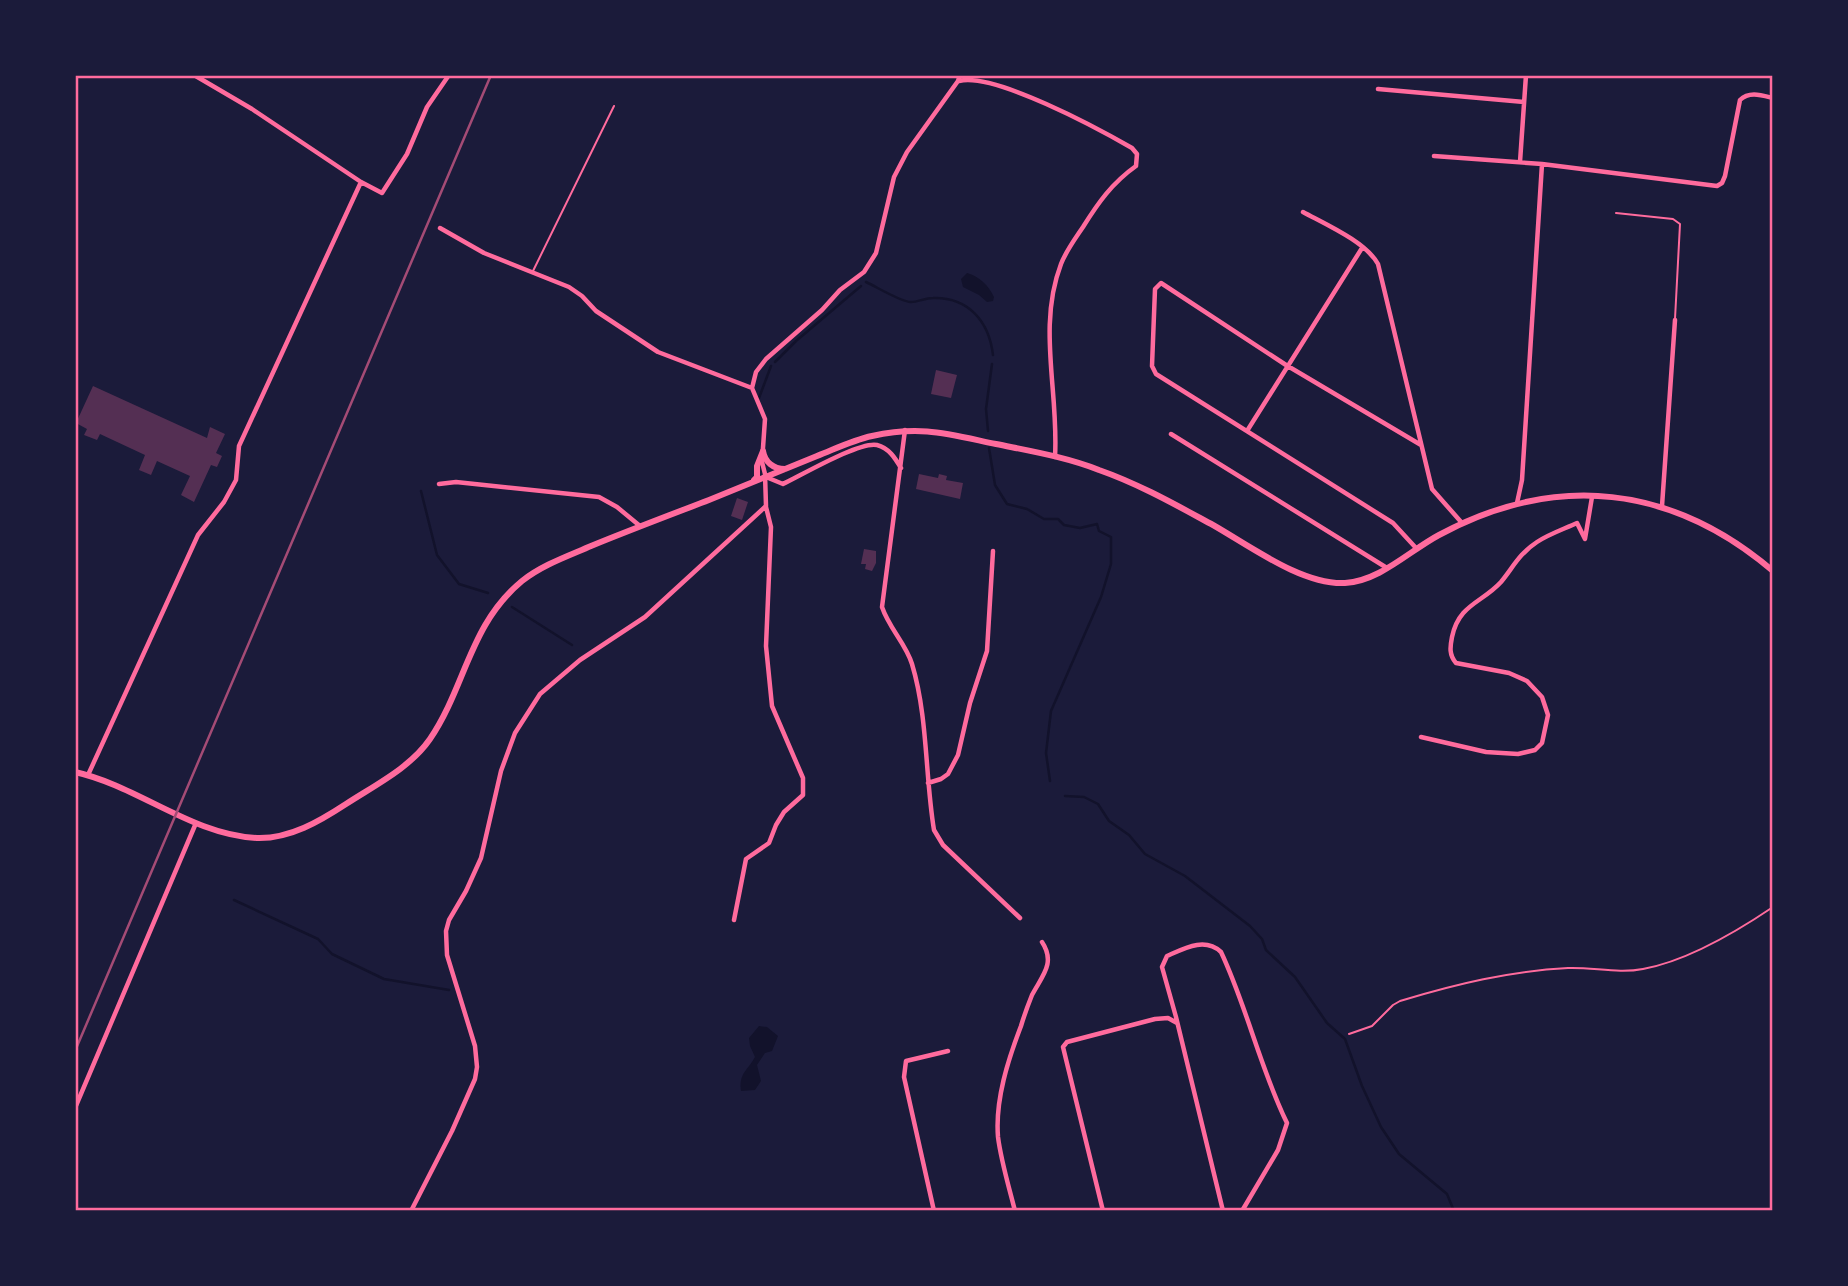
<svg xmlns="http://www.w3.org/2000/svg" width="1848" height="1286" font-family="Rubik,sans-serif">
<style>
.water{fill:#12122b}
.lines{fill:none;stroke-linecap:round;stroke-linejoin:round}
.stream{stroke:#12122b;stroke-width:2.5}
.building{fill:#542f53}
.service{stroke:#ff6b9d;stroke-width:2}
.minor{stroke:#ff6b9d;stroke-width:4.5}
.secondary{stroke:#ff6b9d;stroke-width:6}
.rail{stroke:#a44b75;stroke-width:2.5}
.neatline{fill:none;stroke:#ff6b9d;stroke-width:2.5}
</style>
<rect width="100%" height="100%" fill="#1b1b3a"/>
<path class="water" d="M967 273C979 276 989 286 994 297L993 301 987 302 979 295 963 287 961 279Z
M759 1026 767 1027 778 1036 772 1051 765 1053 757 1065 761 1081 755 1090 741 1091C738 1074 748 1070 755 1057L750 1046 749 1038Z"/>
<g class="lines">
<path class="stream" d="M866 282C877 287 901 302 911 302 918 302 925 298 933 298 968 297 989 321 993 355
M775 362 796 341 861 286
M759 398 771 366
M988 431 986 409 992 364
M989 448 995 485 1007 504 1027 509 1044 519H1058L1064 525 1080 528 1097 524 1099 531 1111 537V564L1101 597 1051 711 1046 753 1050 781
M421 491 437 555 459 584 488 593
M512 607 572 645
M1065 796 1084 797 1098 804 1109 821 1129 835 1145 854 1185 876 1250 926 1262 939 1266 950 1295 977 1327 1023 1345 1039 1362 1086 1381 1127 1399 1154 1447 1194 1454 1211
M234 900 318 939 332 954 384 979 449 990"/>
</g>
<path class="building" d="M936 370 957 375 951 398 931 394Z
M93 386 207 438 210 427 225 434 216 453 222 456 217 467 211 465 194 502 181 495 190 476 157 461 151 475 139 470 145 455 100 434 97 440 84 435 87 429 76 423Z
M919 474 938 478 939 474 947 476 946 480 963 483 960 499 916 489Z
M737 498 748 502 742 520 731 516Z
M864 549 876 551V563L872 571 865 569 866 564H861Z"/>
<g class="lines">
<path class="service" d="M1616 213 1673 219 1680 224 1675 319
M533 271 614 106
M1349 1034 1372 1026 1393 1005 1400 1001C1456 984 1510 971 1568 968 1593 967 1618 974 1643 969 1687 961 1736 932 1773 907"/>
<path class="minor" d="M194 75 252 109 361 182 382 193 407 154 427 107 449 75
M959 81C994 72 1099 129 1132 148L1137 154 1136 166C1112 183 1098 203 1083 227 1075 239 1066 251 1061 264 1037 327 1059 392 1055 457
M1378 89 1524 102
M1434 156 1542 164 1717 186 1722 183 1725 176 1740 100C1749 91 1761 95 1773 98
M1520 162 1526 75
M1303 212C1325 224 1366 242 1378 264L1432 489 1462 523
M440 228 484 253 569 287 582 296 596 311 658 352 752 388
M905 430 882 607C889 628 906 644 912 664 928 717 925 776 934 830L943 845 1020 918
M1247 431 1362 248
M1171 434 1387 568
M766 477 783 484C802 475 860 441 877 445 889 448 895 458 901 468
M439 484 456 482 599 497 617 507 640 526
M1517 503 1522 480 1542 164
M1662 506 1675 320
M1416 548 1393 523 1156 374 1152 366 1155 289 1161 283 1286 365 1421 445
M1421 737 1486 752 1518 754 1535 750 1542 743 1548 715 1542 697 1527 681 1509 673 1456 663C1449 655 1450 647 1452 637 1459 604 1482 603 1501 582 1514 566 1519 554 1537 542 1549 534 1564 529 1577 523L1585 539 1592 497
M88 775 198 535 224 502 236 480 239 446 361 182
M928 783 941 779 948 774 958 755 970 703 987 651 993 551
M734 920 746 859 769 843 776 825 784 812 803 795V778L772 706 766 646 771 527 766 507
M75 1108 196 823
M411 1211 452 1131 475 1079 477 1067 475 1046 447 955 446 931 449 920 466 891 481 858 501 771 515 733 540 694 580 660 645 617 766 506 765 474 762 462 765 419 752 388 756 372 766 359 822 310 840 290 864 272 876 253 894 177 907 152 958 81 960 75
M934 1211 904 1077 906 1061 948 1051
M1015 1211C1009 1187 1001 1161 998 1137 995 1100 1008 1060 1021 1026 1024 1016 1028 1005 1032 995 1042 976 1056 963 1042 942
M1103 1211 1063 1047 1067 1042 1155 1019 1168 1018 1177 1023
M1223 1211 1176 1017 1162 967 1167 956C1185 948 1205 937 1221 952 1247 1007 1260 1068 1287 1123L1278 1150 1242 1211"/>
<path class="secondary" d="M763 451C765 462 773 469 785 469
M754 480 757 477V466L763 451
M75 772C138 786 192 835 257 838 290 839 320 821 346 804 375 785 410 768 430 739 466 686 469 625 522 581 542 565 568 556 591 546 630 530 670 515 709 500 745 485 781 471 817 456 835 449 853 440 872 436 921 425 948 434 996 444 1030 451 1066 457 1099 470 1139 484 1176 505 1213 525 1250 546 1302 585 1345 583 1380 581 1409 551 1439 535 1556 472 1672 485 1773 571"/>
<path class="rail" d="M75 1051 491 75"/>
</g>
<rect width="1848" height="1286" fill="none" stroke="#1b1b3a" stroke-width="154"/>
<rect x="77" y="77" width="1694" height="1132" class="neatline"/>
</svg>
